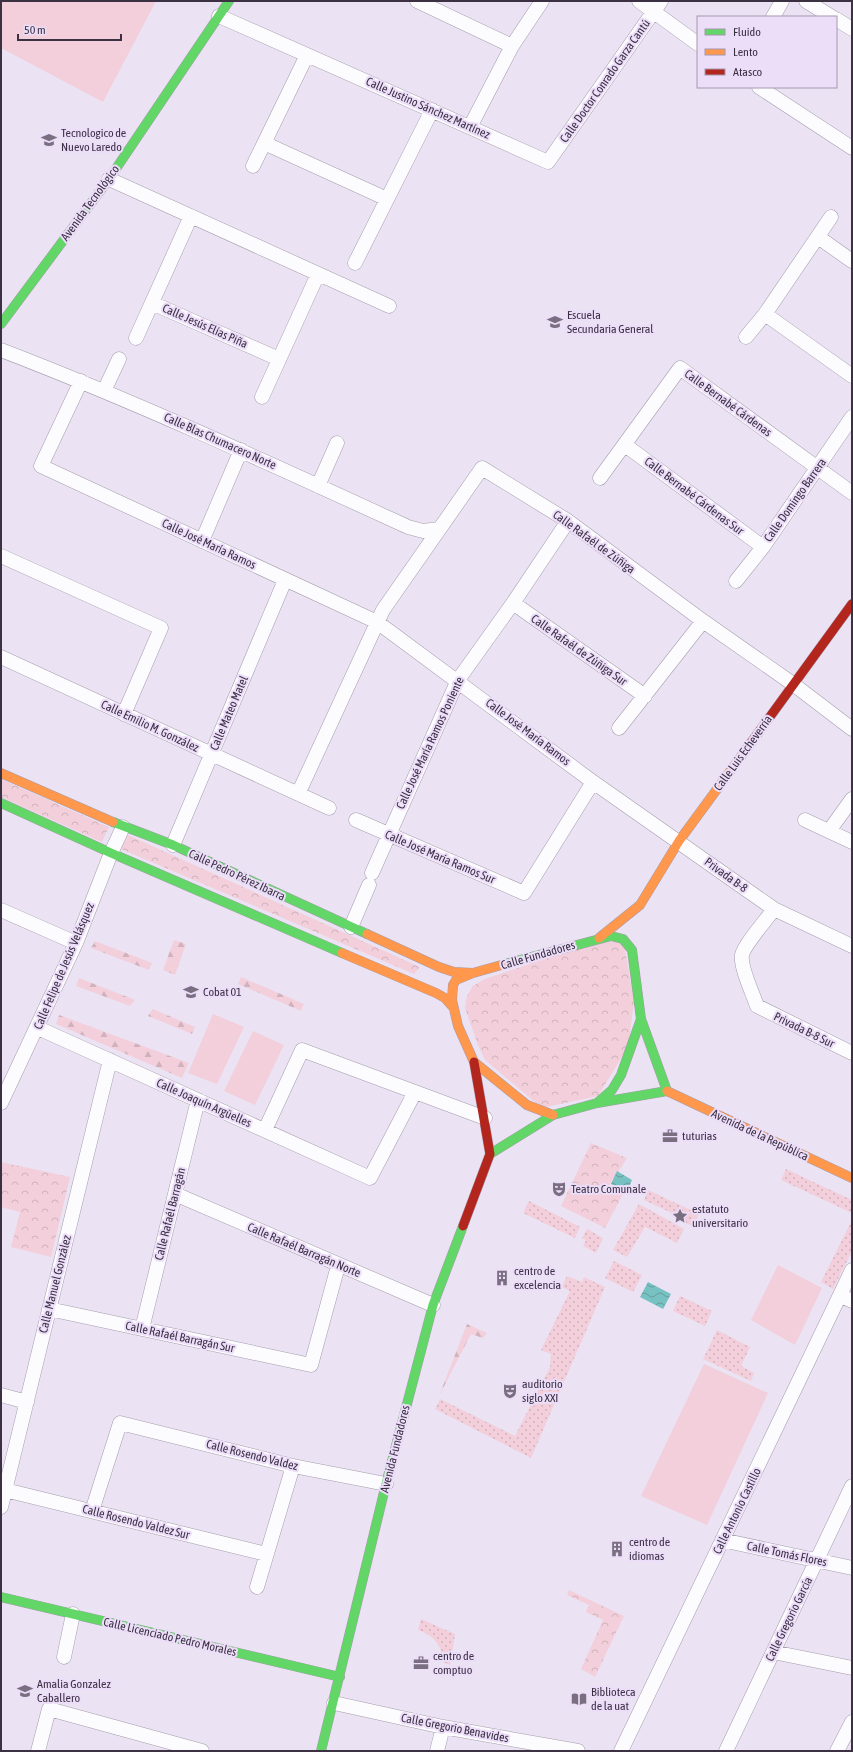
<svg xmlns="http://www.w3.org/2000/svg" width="853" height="1752" font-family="'Asap Condensed',sans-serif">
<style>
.grass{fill:url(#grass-dots)}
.forest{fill:url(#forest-firs)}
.park{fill:url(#park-crowns)}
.pitch{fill:#f2cfda}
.water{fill:url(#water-waves)}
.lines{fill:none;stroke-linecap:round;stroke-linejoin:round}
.street-casing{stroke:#a59dac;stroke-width:15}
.fast-casing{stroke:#a59dac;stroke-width:10}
.slow-casing{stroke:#a59dac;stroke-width:10}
.jam-casing{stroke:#a59dac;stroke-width:10}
.street{stroke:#fcfbfd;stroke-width:14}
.fast{stroke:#63d668;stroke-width:9}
.slow{stroke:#ff974d;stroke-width:9}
.jam{stroke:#b3261e;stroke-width:9}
.labels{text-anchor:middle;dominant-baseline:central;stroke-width:4;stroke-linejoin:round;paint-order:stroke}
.street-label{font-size:12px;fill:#3b3143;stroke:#ecddf9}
.poi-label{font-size:12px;fill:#3b3143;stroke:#ecddf9;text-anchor:start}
</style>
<defs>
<pattern id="grass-dots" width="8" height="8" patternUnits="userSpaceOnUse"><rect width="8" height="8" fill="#f2cfda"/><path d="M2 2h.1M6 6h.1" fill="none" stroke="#d0b2bc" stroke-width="1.8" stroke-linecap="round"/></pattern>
<pattern id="forest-firs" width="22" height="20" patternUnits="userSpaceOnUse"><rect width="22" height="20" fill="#f2cfda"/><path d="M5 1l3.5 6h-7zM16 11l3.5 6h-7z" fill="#d0b2bc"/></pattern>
<pattern id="park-crowns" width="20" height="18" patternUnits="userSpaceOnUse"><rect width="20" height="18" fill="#f2cfda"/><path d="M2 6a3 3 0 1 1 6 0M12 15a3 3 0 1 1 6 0" fill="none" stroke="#d0b2bc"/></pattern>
<pattern id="water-waves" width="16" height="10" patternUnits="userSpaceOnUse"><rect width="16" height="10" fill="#78c1c2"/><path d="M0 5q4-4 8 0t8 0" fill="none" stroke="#649d9f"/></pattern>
</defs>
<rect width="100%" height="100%" fill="#ebe3f3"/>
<path class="grass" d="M786 1169 852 1200V1213L781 1180Z
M648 1190 699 1214 693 1226 680 1221 672 1213 644 1200Z
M529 1201 580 1227 575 1238 523 1213Z
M639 1204 684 1229 677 1243 645 1227 627 1257 613 1250Z
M852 1220V1251L833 1289 821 1282Z
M587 1229 603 1238 596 1253 583 1246 586 1240 582 1238Z
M614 1261 642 1275 633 1292 605 1278Z
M567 1276 582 1282 584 1277 605 1287 531 1458 435 1409 440 1399 515 1436 550 1367 551 1354 541 1350 570 1291 562 1287Z
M680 1296 712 1311 705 1326 673 1311Z
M717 1330 750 1347 741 1366 754 1373 751 1381 703 1359Z
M421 1619 455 1634 450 1665 444 1663C442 1646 435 1636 418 1630Z"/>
<path class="forest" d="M174 940 186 944 175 975 163 970Z
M95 941 152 963 149 970 91 948Z
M241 977 304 1004 301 1011 238 984Z
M79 978 135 1000 130 1006 76 986Z
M153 1009 195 1027 192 1034 148 1016Z
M59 1015 189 1063 182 1078 56 1024Z
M467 1324 487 1333 483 1338 471 1334 439 1396Z"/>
<path class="park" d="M1 779 109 827 102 842 1 797Z
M128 835 420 967 414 974 121 849Z
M600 940 624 943 634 1002 628 1047 598 1096 542 1108 485 1060 478 1045 465 1008 467 996 473 986 485 979Z
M591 1143 627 1158 609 1186 624 1192 605 1228 561 1206Z
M1 1162 70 1177 51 1257 11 1247 20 1212 1 1207Z
M569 1590 624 1616 595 1677 581 1669 603 1620 586 1612 589 1605 567 1595Z"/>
<path class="pitch" d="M1 1H156L103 102 1 48Z
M213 1014 244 1027 217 1084 188 1073Z
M253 1031 284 1045 255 1105 224 1091Z
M778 1265 822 1288 795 1345 751 1320Z
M704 1364 768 1393 707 1525 641 1496Z"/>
<path class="water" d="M617 1171 632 1180 627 1192 611 1184Z
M648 1282 671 1294 663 1309 640 1297Z"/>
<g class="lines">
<g class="street-casing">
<path id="street" d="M417 1 512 46
M639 1 698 44
M806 1 832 17
M219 16 548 162 661 1
M773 17 782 1
M836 19 852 29
M759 87 852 148
M470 127 512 46 542 1
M264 143 387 199
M253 166 307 55
M109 179 389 306
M818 237 852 261
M355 263 432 110
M152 303 279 359
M765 314 852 376
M746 337 765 314 831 217
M136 338 191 216
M1 350C139 403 273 465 408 527L423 531 439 529
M81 381 41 466 377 622 593 782 774 909 852 946
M104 391 119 359
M262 397 318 274
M625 445 763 547
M600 478 680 368 852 493
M318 486 337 443
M202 541 241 450
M1 556 161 628 124 714
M736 581 763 547 852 417
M513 603 645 696
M1 657 329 808
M619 728 703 621
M298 794 383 610 482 468 568 521 703 621 793 684 852 729
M356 820 524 893 593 782
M805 820 852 842
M829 831 852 799
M173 845 285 580
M372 873 458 680 513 603 568 521
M774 909C767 919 744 945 742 955 740 967 753 994 757 1006L852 1053
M1 910 76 943
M351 927 369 885
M38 1028 370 1178 415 1092
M1 1103 76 943 111 853 123 827
M265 1130 302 1050 485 1118
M175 1194 433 1305
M840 1295 852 1301
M49 1309 311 1365 338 1266
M142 1329 198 1100
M1 1395 27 1402
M1 1489 266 1554
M1 1507 110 1060
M92 1511 120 1423 293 1466 386 1484
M722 1540 852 1568
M257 1587 293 1466
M773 1652 852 1668
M64 1657 73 1614
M334 1703 443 1727 578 1751
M38 1751 49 1709 202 1751
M437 1751 443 1727
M621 1751 852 1270
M726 1751 852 1486
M837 1751 852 1722"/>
</g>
<g class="fast-casing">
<path id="fast" d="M1 324 109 179 229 1
M1 803 111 853 342 953
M113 822 173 845 367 934
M505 964 611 936 623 939 632 950 641 1019 621 1075 612 1090 597 1103
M641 1019 667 1091
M490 1154 553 1115 597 1103 667 1091
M1 1597 340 1677
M321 1751 386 1484 433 1305 463 1226"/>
</g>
<g class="slow-casing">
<path id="slow" d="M1 773 113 822
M367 934 439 967 454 972 473 973
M599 938 640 905 679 841 745 751
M342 953 436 993 445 998 452 1006
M505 964 473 973 456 980 453 985 452 1000 458 1026 474 1062 527 1105 553 1115
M667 1091 852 1178"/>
</g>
<g class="jam-casing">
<path id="jam" d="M745 751 852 604
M463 1226 490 1154 474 1062"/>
</g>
<use href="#street" class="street"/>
<use href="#fast" class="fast"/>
<use href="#slow" class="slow"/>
<use href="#jam" class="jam"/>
</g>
<defs>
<g id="university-bare" transform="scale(1.2)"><path d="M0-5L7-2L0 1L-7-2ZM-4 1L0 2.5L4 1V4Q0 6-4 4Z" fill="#796f81" stroke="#ecddf9" stroke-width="2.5" paint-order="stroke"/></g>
<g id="school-bare" transform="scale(1.2)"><path d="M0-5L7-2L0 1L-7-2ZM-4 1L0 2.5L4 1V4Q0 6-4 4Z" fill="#796f81" stroke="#ecddf9" stroke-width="2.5" paint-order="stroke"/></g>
<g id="office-bare" transform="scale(1.2)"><path d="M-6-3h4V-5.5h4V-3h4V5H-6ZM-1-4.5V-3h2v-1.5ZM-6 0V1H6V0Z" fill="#796f81" stroke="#ecddf9" stroke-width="2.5" paint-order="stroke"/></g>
<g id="theatre-bare" transform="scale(1.2)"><path d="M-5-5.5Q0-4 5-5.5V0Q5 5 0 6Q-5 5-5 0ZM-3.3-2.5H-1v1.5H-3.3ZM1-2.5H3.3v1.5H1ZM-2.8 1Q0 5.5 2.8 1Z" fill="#796f81" stroke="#ecddf9" stroke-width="2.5" paint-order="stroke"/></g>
<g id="sight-bare" transform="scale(1.2)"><path d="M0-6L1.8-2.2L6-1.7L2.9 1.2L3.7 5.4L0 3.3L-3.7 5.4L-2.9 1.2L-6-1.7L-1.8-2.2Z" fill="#796f81" stroke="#ecddf9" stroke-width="2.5" paint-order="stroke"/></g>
<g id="building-bare" transform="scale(1.2)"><path d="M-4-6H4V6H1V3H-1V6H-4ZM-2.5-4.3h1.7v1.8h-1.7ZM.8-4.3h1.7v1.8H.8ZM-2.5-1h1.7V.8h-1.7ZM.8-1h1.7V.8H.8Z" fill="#796f81" stroke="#ecddf9" stroke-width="2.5" paint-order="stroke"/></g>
<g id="library-bare" transform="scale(1.2)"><path d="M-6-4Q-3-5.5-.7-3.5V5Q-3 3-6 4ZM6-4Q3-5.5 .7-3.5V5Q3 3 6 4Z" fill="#796f81" stroke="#ecddf9" stroke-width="2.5" paint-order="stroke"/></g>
</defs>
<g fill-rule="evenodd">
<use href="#university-bare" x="49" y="140"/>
<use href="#school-bare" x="555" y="322"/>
<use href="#university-bare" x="191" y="992"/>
<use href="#office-bare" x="670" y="1136"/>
<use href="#theatre-bare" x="559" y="1189"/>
<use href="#sight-bare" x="680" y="1216"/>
<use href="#building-bare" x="502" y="1278"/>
<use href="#theatre-bare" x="510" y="1391"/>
<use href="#building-bare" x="617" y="1549"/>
<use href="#office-bare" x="421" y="1663"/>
<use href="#school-bare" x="25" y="1691"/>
<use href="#library-bare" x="579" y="1699"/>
</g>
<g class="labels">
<g class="street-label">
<text transform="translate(605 81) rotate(-55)">Calle Doctor Conrado Garza Cantú</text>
<text transform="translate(428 108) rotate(24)">Calle Justino Sánchez Martínez</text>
<text transform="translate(90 203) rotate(-54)">Avenida Tecnológico</text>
<text transform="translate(205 326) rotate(24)">Calle Jesús Elías Piña</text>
<text transform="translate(728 403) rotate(36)">Calle Bernabé Cárdenas</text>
<text transform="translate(220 441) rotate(24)">Calle Blas Chumacero Norte</text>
<text transform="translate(694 496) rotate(37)">Calle Bernabé Cárdenas Sur</text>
<text transform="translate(795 500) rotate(-55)">Calle Domingo Barrera</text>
<text transform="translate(594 542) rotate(36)">Calle Rafaél de Zúñiga</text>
<text transform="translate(209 544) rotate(25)">Calle José María Ramos</text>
<text transform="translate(579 650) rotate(35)">Calle Rafaél de Zúñiga Sur</text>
<text transform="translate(229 713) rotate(-67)">Calle Mateo Matel</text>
<text transform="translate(150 726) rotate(25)">Calle Emilio M. González</text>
<text transform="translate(528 732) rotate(37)">Calle José María Ramos</text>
<text transform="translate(430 743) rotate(-65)">Calle José María Ramos Poniente</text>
<text transform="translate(743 753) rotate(-54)">Calle Luis Echeverría</text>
<text transform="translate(440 857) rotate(23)">Calle José María Ramos Sur</text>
<text transform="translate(237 875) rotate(25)">Calle Pedro Pérez Ibarra</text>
<text transform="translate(726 875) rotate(36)">Privada B-8</text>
<text transform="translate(538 955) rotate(-16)">Calle Fundadores</text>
<text transform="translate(64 966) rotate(-67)">Calle Felipe de Jesús Velásquez</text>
<text transform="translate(804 1030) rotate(26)">Privada B-8 Sur</text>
<text transform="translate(204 1103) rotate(24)">Calle Joaquín Argüelles</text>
<text transform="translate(760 1135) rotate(25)">Avenida de la República</text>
<text transform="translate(170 1214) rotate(-76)">Calle Rafaél Barragán</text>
<text transform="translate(304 1250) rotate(23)">Calle Rafaél Barragán Norte</text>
<text transform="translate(55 1284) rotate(-76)">Calle Manuel González</text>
<text transform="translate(180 1337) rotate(12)">Calle Rafaél Barragán Sur</text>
<text transform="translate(395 1449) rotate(-76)">Avenida Fundadores</text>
<text transform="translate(252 1455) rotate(14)">Calle Rosendo Valdez</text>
<text transform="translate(737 1511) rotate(-64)">Calle Antonio Castillo</text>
<text transform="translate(136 1522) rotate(14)">Calle Rosendo Valdez Sur</text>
<text transform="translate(787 1554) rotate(12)">Calle Tomás Flores</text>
<text transform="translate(789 1619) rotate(-64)">Calle Gregorio García</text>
<text transform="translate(170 1637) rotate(13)">Calle Licenciado Pedro Morales</text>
<text transform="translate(455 1728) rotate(11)">Calle Gregorio Benavides</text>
</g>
<g class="poi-label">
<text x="61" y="133">Tecnologico de<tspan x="61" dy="14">Nuevo Laredo</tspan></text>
<text x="567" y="315">Escuela<tspan x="567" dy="14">Secundaria General</tspan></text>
<text x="203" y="992">Cobat 01</text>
<text x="682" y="1136">tuturias</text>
<text x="571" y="1189">Teatro Comunale</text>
<text x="692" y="1209">estatuto<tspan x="692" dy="14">universitario</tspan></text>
<text x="514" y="1271">centro de<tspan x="514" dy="14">excelencia</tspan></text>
<text x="522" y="1384">auditorio<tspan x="522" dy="14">siglo XXI</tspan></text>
<text x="629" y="1542">centro de<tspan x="629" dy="14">idiomas</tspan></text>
<text x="433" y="1656">centro de<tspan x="433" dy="14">comptuo</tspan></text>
<text x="37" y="1684">Amalia Gonzalez<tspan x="37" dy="14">Caballero</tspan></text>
<text x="591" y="1692">Biblioteca<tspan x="591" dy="14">de la uat</tspan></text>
</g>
</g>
<rect width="853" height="1752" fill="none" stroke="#3b3143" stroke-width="4"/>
<rect x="697" y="16" width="140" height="72" fill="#ecddf9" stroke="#a598b0"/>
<rect x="705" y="29" width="20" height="6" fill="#63d668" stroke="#a598b0"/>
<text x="733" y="36" font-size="12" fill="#3b3143">Fluido</text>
<rect x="705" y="49" width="20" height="6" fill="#ff974d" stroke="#a598b0"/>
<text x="733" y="56" font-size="12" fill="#3b3143">Lento</text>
<rect x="705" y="69" width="20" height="6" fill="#b3261e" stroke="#a598b0"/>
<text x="733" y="76" font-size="12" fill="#3b3143">Atasco</text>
<path d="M18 34v6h103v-6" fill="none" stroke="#3b3143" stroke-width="2"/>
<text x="24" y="34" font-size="12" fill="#3b3143" stroke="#ecddf9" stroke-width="3" paint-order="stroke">50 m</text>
</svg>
